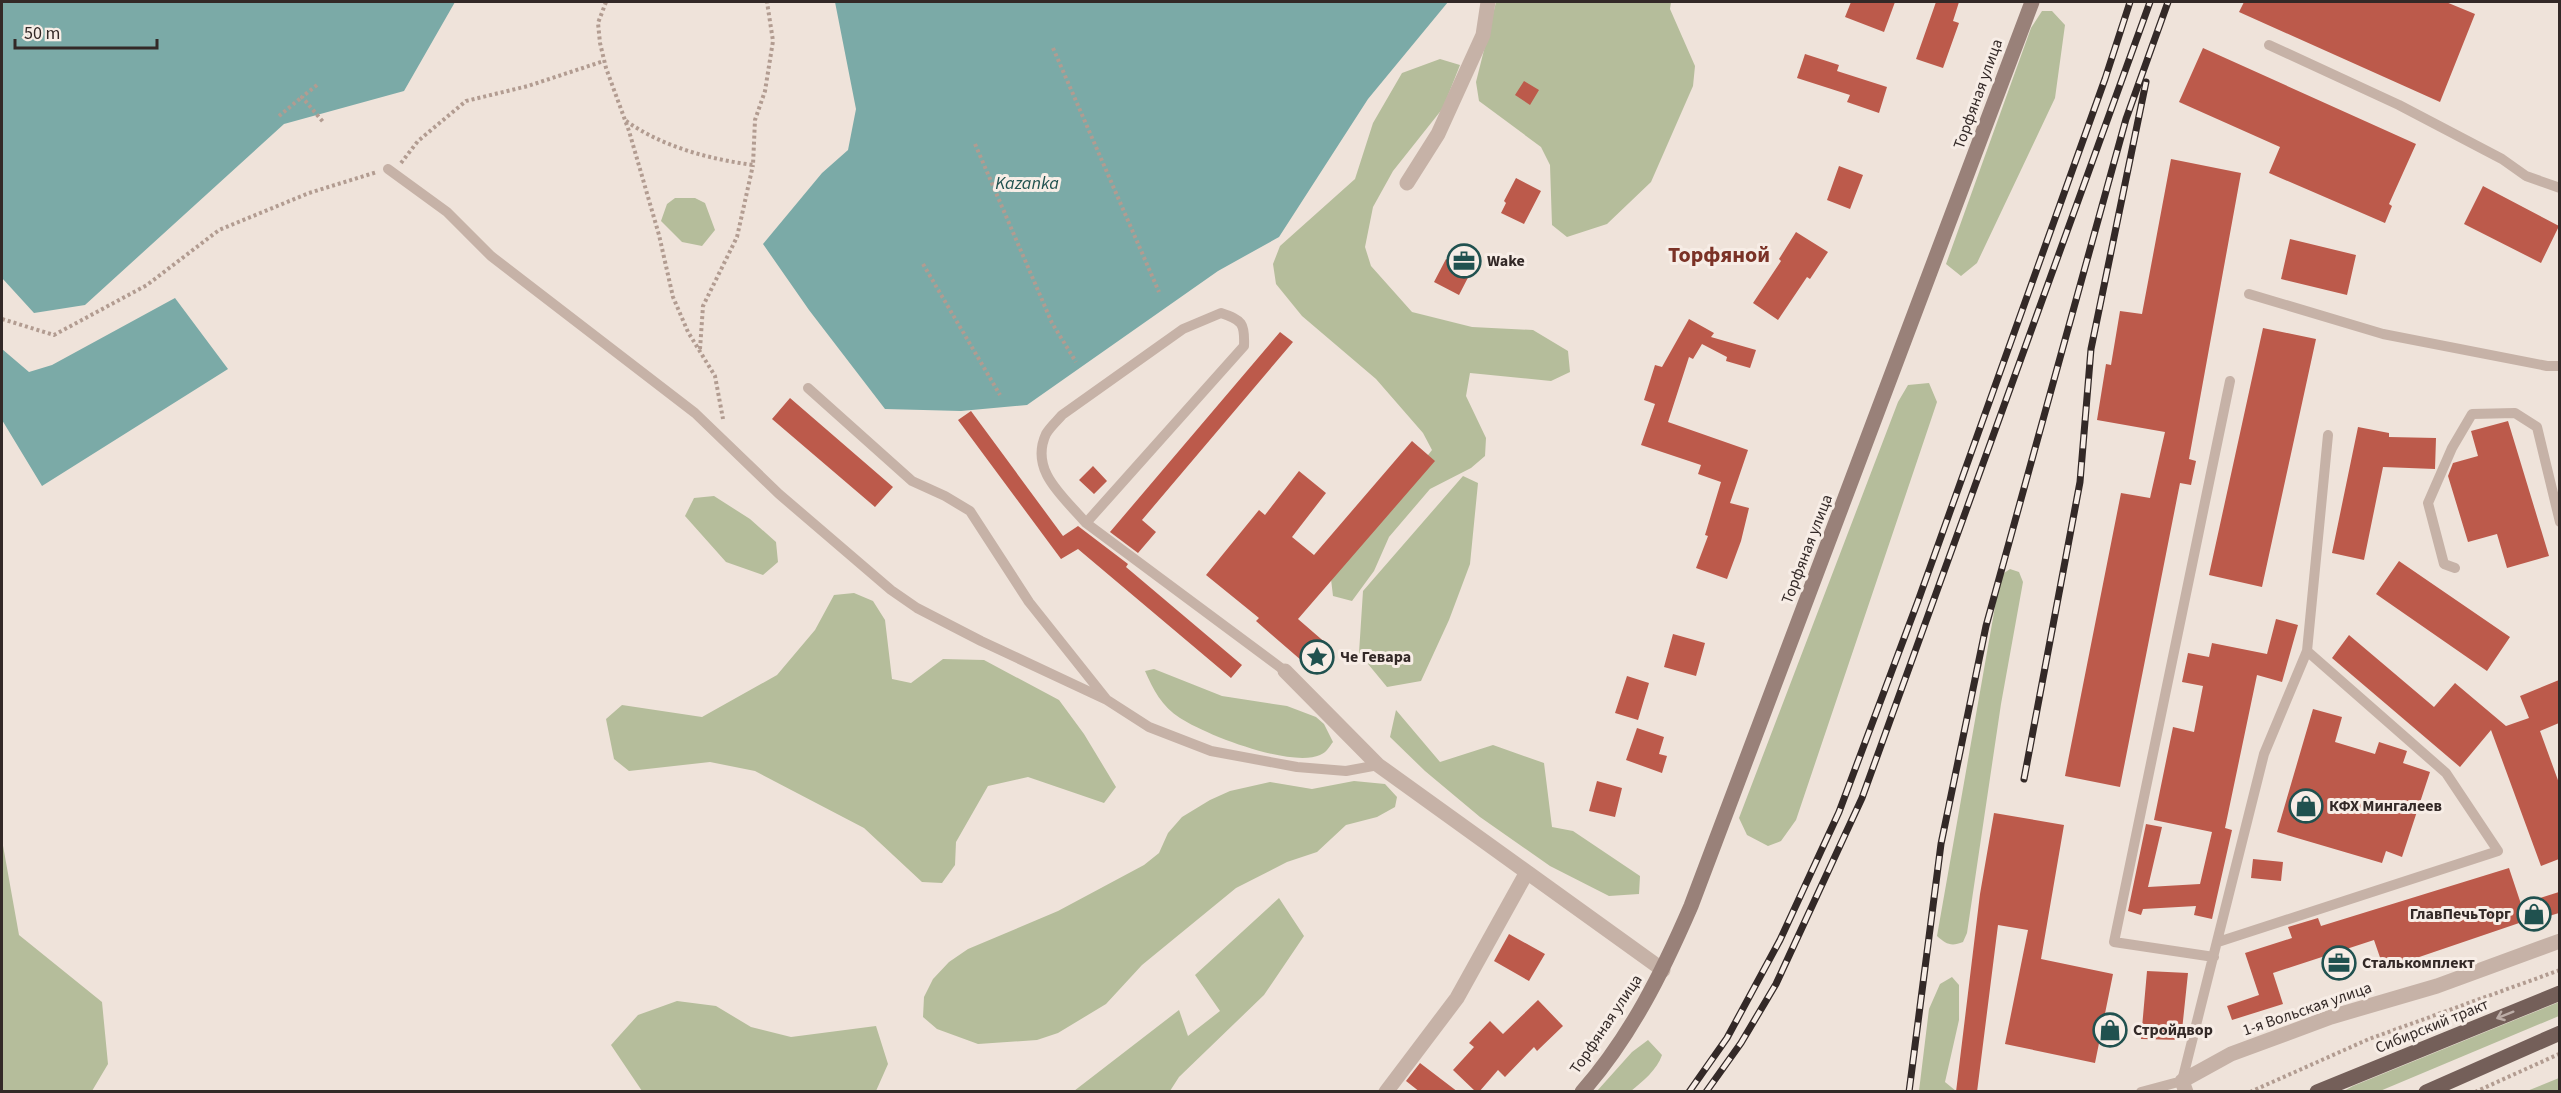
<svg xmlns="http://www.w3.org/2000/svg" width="2561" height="1093" font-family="'Source Sans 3',sans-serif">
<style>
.green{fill:#b5bd9b}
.water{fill:#7baaa7}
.building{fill:#bc5a4b}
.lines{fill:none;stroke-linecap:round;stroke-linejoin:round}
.path{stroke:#b29c91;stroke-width:4;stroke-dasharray:3 3;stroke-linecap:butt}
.lane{stroke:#c6b2a7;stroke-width:10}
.street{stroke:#c6b2a7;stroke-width:15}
.secondary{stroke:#998179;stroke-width:15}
.primary{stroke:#745f59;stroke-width:15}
.rail-casing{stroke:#332927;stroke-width:7}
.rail{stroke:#f7ede6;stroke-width:4.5;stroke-dasharray:14;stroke-linecap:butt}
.oneway{stroke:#bcada7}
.labels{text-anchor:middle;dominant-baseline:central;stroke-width:6;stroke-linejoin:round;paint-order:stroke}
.street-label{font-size:16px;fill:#332927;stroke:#f7ede6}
.poi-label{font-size:16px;font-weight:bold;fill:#332927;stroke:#f7ede6;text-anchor:start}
.water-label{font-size:18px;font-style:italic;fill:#20514f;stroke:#f7ede6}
.district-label{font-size:22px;font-weight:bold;fill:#7b3226;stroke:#f7ede6}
</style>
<rect width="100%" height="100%" fill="#efe3da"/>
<path class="green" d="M1496 2H1671L1670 9 1695 66 1693 86 1651 182 1607 224 1567 237 1552 225 1550 165 1541 147 1479 101 1476 82Z
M2042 11H2052L2065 25 2055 98 1977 263 1961 276 1946 264 2031 28Z
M1440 59 1460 65 1443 108 1393 171 1373 207 1365 247 1371 266 1412 312 1472 327 1533 330 1568 351 1570 372 1551 381 1470 373 1466 396 1486 438 1485 456 1471 468 1430 489 1389 537 1374 571 1352 601 1333 596 1331 579 1432 450 1423 433 1376 379 1302 316 1276 284 1273 264 1280 246 1355 179 1373 123 1402 73Z
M675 198H695L705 203 715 230 702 246 682 242 661 221 667 204Z
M1929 383 1937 402 1796 820 1781 841 1768 846 1747 835 1739 818 1898 402 1908 385Z
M1463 476 1478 483 1470 564 1449 620 1421 681 1387 687 1359 653 1363 591Z
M714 496 750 519 776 542 778 562 763 575 726 562 685 516 694 498Z
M2010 569 2019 572 2023 582 2001 704 1967 933 1963 942C1951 947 1946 944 1937 936L1999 584 2001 575Z
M854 593 873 601 885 620 892 679 911 683 943 659 984 660 1059 700 1084 734 1116 787 1104 803 1028 777 988 786 956 842 955 865 942 883 922 882 864 828 755 771 710 762 629 771 614 759 606 719 622 705 702 717 777 675 815 630 834 595Z
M1154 669 1222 696 1287 706 1316 717 1324 724 1333 742C1329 747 1327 752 1320 755 1291 768 1206 735 1180 718 1162 707 1153 689 1145 671Z
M1396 710 1440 762 1493 745 1544 763 1552 827 1573 831 1640 876 1639 894 1609 896 1550 866 1480 817 1425 771 1390 737Z
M1354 781 1385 784 1397 797 1395 807 1377 817 1346 825 1317 852 1287 862 1236 888 1142 965 1106 1004 1058 1033 1037 1040 978 1044 937 1029 923 1017 924 997 933 979 949 962 968 949 1058 911 1144 865 1159 853 1168 833 1182 817 1210 800 1230 791 1270 782 1312 789Z
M2 840 19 935 102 1002 108 1064 92 1091 2 1090Z
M1279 898 1304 936 1264 995 1179 1077 1170 1091H1074L1179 1010 1188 1036 1220 1011 1195 975Z
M1952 977 1959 985V1020L1945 1082 1956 1091H1919L1929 1009 1940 984Z
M677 1001 716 1006 751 1027 791 1037 876 1026 888 1064 876 1091H642L611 1045 638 1015Z
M2559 1002V1016L2380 1091H2344L2353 1086Z
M1648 1040 1662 1055C1657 1070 1643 1081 1631 1091H1597L1632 1052Z
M2559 1078V1091H2527Z"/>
<path class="water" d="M2 2H455L404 91 284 124 85 305 34 313 2 278Z
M835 2H1448L1368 99 1279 237 1218 271 1027 405 961 411 885 409 809 310 763 244 822 173 848 150 856 109Z
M175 298 228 369 42 486 2 420V349L29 372 52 365Z"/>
<path class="building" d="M1851 2H1895L1884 32 1845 17Z
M1936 2H1959L1953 21 1959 23 1943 68 1916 59Z
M2244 2H2446L2475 14 2440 102 2239 12Z
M2203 48 2416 144 2389 204 2392 206 2385 223 2269 173 2280 147 2179 102Z
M1805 54 1839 65 1837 71 1887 87 1879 113 1847 102 1850 95 1797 78Z
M1524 81 1539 90 1530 105 1515 95Z
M2171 159 2241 173 2189 459 2196 461 2191 485 2180 483 2120 787 2065 776 2121 493 2150 498 2165 432 2097 420 2106 364 2111 365 2120 311 2142 314Z
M1839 166 1863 175 1850 209 1827 200Z
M1516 178 1541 191 1524 224 1501 213 1506 203 1504 201Z
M2483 186 2559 226 2541 263 2464 224Z
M1796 232 1828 252 1810 279 1807 277 1778 320 1753 303 1781 261 1779 259Z
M2290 239 2356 255 2347 295 2281 279Z
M1454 250 1476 262 1459 295 1434 282 1446 259 1448 260Z
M1689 319 1714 333 1711 337 1756 350 1750 368 1726 361 1727 357 1702 344 1693 359 1689 357 1668 422 1748 450 1730 503 1749 508 1741 541 1727 579 1696 568 1708 536 1705 535 1721 482 1698 474 1701 465 1641 445 1655 404 1644 400 1655 365 1662 367Z
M2263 328 2316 339 2262 587 2209 575Z
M1280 332 1293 342 1142 520 1156 532 1138 553 1110 532Z
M790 398 893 487 875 507 772 419Z
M971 411 1063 536 1078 526 1128 564 1126 567 1242 665 1231 678 1078 549 1061 559 958 420Z
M2508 421 2549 556 2507 568 2497 534 2468 542 2448 476 2453 463 2478 456 2471 431Z
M2358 427 2389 433V437L2436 438 2435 469 2383 467 2364 560 2332 553Z
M1412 441 1435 461 1298 619 1328 645 1309 667 1256 621 1259 618 1206 575 1259 510 1265 515 1299 471 1326 493 1292 537 1314 555Z
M1093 466 1107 481 1094 494 1079 480Z
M2399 561 2510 637 2487 671 2376 594Z
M2276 619 2298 625 2282 682 2257 675 2225 828 2232 830 2212 919 2194 915 2196 906 2143 909 2141 915 2128 911 2146 824 2162 827 2148 887 2200 884 2212 832 2154 820 2173 727 2194 732 2203 686 2182 682 2188 653 2209 657 2212 643 2267 654Z
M1673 634 1705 643 1696 676 1664 667Z
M2349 635 2434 707 2455 683 2506 726 2529 718 2520 696 2559 680V723L2540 731 2559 783V859L2541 866 2491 730 2460 767 2332 658Z
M1627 676 1649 683 1638 720 1615 713Z
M2313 709 2342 717 2335 742 2375 754 2379 742 2407 751 2403 763 2430 772 2402 857 2386 851 2382 863 2277 832Z
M1637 728 1664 737 1659 754 1667 756 1662 773 1626 760Z
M1597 781 1622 788 1615 817 1589 811Z
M1994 813 2064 825 2041 959 2113 974 2095 1063 2005 1044 2028 930 1998 925 1977 1092H1956L1980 894Z
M2253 859 2283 862 2281 881 2251 878Z
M2509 868 2521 904 2559 892V913L2529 922 2528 920 2384 969 2374 940 2273 973 2283 1004 2232 1020 2227 1006 2259 995 2245 953 2292 938 2288 927 2318 918 2321 926Z
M1509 934 1545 954 1529 981 1494 961Z
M2147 971 2188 973 2181 1040 2141 1039Z
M1538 1000 1563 1026 1537 1051 1534 1047 1505 1077 1498 1070 1479 1092H1476L1453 1070 1474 1047 1469 1043 1490 1021 1503 1034Z
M1420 1063 1458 1092H1420L1406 1081Z"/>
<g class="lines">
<path class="path" d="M606 2 598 23 600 43 606 68 629 131 659 235 673 297 688 332 715 376 723 419
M1053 48 1159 292
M317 85 302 97 324 123
M279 116 302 97
M626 121C663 147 709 159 753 165L755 120 765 91 773 41 767 2
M975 144 1052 323 1076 362
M401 163 418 141 466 101 528 86 604 61
M923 264 1000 395
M2 319 54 335 147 285 219 230 309 193 377 172
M700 349 703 306 737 237 753 165
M2250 1092 2369 1039 2560 970
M2475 1092 2559 1054"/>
<path class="lane" d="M2269 45 2399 105 2502 159 2526 176 2560 188
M388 169 447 212 491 256 695 413 779 494 891 590 917 608 981 641 1107 700
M2249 294 2383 334 2547 366H2560
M808 388 912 481 945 496 970 511 1029 602 1107 700 1149 727 1211 751 1297 767 1346 771 1378 765
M1086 523C1064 497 1029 471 1046 434 1050 427 1057 421 1062 415L1183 329 1221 313C1242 320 1245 323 1244 346L1086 523 1285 671
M2455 568 2444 564 2428 503 2452 448 2472 414 2515 413 2537 427 2560 522
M2218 942 2498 851 2446 773 2307 651
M2214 957 2114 942 2230 381
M2141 1092 2182 1081 2264 754 2307 651 2328 435"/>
<path class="street" d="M1407 183 1438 134 1483 35 1488 2
M1285 671 1378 765 1663 970
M1386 1092 1457 998 1527 872
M2186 1092 2182 1081 2231 1054 2331 1017 2437 986 2560 941"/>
<path class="secondary" d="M1582 1092C1631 1036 1662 973 1691 906L2032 2"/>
<path class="primary" d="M2317 1092 2560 993
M2426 1092 2560 1033"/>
<g class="rail-casing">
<path id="rail" d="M2024 779 2080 482 2091 349 2146 82
M1689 1092 1727 1038 1780 940 1839 812 1918 601 2105 79 2130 2
M1706 1092 1741 1043 1776 984 1862 798 2150 2
M1909 1092 1941 844 1986 626 2126 119 2168 2"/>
</g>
<use href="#rail" class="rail"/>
</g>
<defs><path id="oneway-shaft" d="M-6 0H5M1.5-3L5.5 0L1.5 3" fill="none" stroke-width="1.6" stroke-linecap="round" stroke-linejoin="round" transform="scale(1.5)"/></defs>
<use class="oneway" href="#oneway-shaft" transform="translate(2505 1015) rotate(158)"/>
<defs>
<g id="office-ring" transform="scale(1.725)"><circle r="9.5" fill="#f7ede6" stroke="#20514f" stroke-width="1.5"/><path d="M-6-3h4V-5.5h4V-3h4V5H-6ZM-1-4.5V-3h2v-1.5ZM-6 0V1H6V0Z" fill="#20514f"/></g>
<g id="sight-ring" transform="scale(1.725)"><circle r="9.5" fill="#f7ede6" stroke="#20514f" stroke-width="1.5"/><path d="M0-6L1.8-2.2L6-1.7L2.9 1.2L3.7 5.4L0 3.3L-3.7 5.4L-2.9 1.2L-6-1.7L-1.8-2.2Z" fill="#20514f"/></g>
<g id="shop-ring" transform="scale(1.725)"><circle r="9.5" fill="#f7ede6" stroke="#20514f" stroke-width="1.5"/><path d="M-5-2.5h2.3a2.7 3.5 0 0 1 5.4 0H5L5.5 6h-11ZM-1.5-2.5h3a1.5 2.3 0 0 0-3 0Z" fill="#20514f"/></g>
</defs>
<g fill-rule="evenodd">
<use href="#office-ring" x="1464" y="261"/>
<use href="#sight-ring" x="1317" y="657"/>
<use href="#shop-ring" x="2306" y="806"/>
<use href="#shop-ring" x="2534" y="914"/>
<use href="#office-ring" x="2339" y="963"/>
<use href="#shop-ring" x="2110" y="1030"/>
</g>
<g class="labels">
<g class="street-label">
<text transform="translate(1978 94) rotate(-70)">Торфяная улица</text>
<text transform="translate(1807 549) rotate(-69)">Торфяная улица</text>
<text transform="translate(2307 1009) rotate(-19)">1-я Вольская улица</text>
<text transform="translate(1606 1024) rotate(-56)">Торфяная улица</text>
<text transform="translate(2432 1026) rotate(-22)">Сибирский тракт</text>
</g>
<g class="poi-label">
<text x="1487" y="261">Wake</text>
<text x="1340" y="657">Че Гевара</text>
<text x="2329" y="806">КФХ Мингалеев</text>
<text x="2511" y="914" text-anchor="end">ГлавПечьТорг</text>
<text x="2362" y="963">Сталькомплект</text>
<text x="2133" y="1030">Стройдвор</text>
</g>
<g class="water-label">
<text x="1027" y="183">Kazanka</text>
</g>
<g class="district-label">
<text x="1719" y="255">Торфяной</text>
</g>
</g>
<rect width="2561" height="1093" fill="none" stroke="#332927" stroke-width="6"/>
<path d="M15 39v9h142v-9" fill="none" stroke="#332927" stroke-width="3"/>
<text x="24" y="39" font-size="18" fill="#332927" stroke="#f7ede6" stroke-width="4.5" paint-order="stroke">50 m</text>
</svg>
